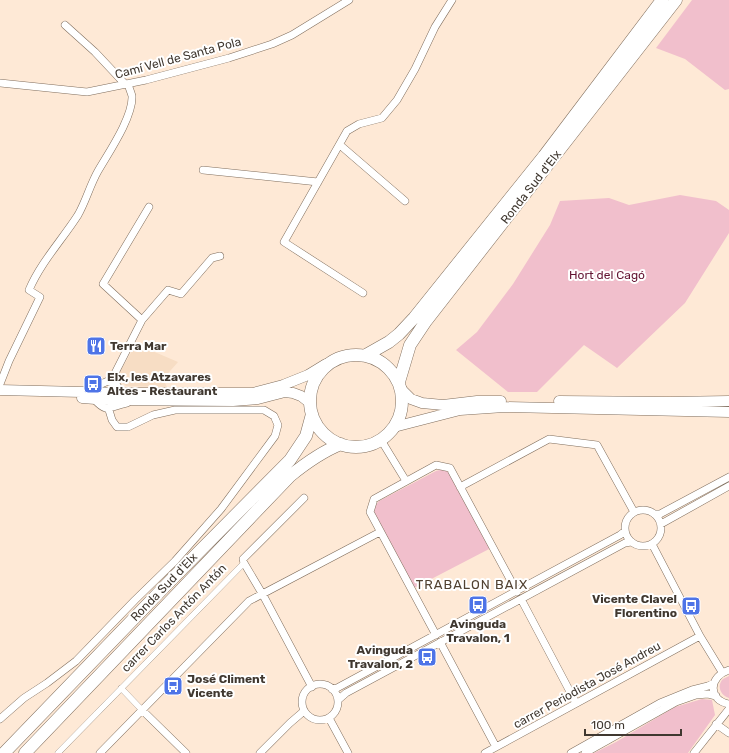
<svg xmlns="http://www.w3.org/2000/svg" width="729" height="753" font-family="Rubik,sans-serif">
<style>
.built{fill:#f7ddc4}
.green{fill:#f1bfcc}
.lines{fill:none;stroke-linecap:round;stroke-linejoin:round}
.pedestrian-casing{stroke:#806e5d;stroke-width:6}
.minor-casing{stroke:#806e5d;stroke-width:8}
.secondary-casing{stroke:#806e5d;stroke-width:11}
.trunk-casing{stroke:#806e5d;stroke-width:13}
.pedestrian{stroke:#fff;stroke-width:5.5}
.minor{stroke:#fff;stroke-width:7}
.secondary{stroke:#fff;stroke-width:10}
.trunk{stroke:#fff;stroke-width:12}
.labels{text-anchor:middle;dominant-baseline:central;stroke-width:4;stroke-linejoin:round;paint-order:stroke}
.street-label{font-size:12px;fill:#403830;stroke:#fff}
.park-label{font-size:12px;fill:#641533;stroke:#fff}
.poi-label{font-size:12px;font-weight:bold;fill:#403830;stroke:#fff;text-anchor:start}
.neighbourhood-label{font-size:13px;letter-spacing:1px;fill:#514131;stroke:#fff}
</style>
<rect width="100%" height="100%" fill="#fee9d6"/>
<path class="built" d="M136 344 178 362 163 379 167 387 126 386 117 377Z"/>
<path class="green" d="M692 0H729V89L725 90 685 59 656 48Z
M680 195 716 201 729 210V233L685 303 617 368 584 345 537 392H508L456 350 477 332 513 284 550 225 560 201 609 198 629 205Z
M443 469 450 473 491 548 414 588 374 514C374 508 375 505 379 501L436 471Z
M729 676V698C721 696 716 686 723 679 725 678 727 677 729 676Z
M702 699 712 700 715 715 688 753H594L616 742 675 707Z"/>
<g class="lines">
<g class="pedestrian-casing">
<path id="pedestrian" d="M121 688 142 710
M58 753 244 563"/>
</g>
<g class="minor-casing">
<path id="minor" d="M65 25 95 52 125 84
M0 83 87 92 146 80 229 58 272 44 292 35 349 0
M340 145 405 201
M203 170 318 182
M363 293 284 242 347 131 359 124 382 118 397 100 415 69 435 27 452 0
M142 320 103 284 149 207
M111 381 142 320 168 290 181 294 212 258 220 256
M0 384 9 361 40 297 29 290C41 262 62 240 78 215 86 201 90 185 98 171 109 152 133 117 132 96 131 92 129 88 128 84
M95 393 99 385 108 381 116 384 122 393
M94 399C108 415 110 406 127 403
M381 440 406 481
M460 487 549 439 597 445 634 512
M304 498 243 559 244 563 263 595 312 687
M625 528a18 18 0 1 1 36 0a18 18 0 1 1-36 0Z
M655 514H660L729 477
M661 524 729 486
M652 544 700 636 722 672
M521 599 576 703
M436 635 370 512 374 499 436 465 450 468 517 592
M440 642 496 747
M729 670C709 676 707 700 729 704
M302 702a18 18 0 1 1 36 0a18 18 0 1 1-36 0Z
M332 689 337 688 620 535 625 531
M338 700 346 693 625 543 631 542
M142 710 186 753
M329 718 348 753
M0 719 24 698 47 683 76 661 135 600 175 561 221 509 275 436 278 425 274 416 264 410H175L153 415 128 427H117L112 420 109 410
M716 724 729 733
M100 753 249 601 380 532
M260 753 290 723 304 711
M485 753 700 636
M571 753 660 703 692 690 708 686 714 683
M585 753 676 702 696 695 708 694 716 696
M694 753 729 709"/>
</g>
<g class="secondary-casing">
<path id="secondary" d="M0 390 122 393H253L283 385 308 375 326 364
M402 390 411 399 422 403 443 405 477 401H501
M82 398 109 400 233 401 258 399 285 392 293 393 301 396 310 403
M559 401 670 402 729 401
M394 427 460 410 504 407 729 412"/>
</g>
<g class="trunk-casing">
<path id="trunk" d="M310 401a46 46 0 1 1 92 0a46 46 0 1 1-92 0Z
M366 355 389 342 399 334 414 318 544 156 662 0
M399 382 410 345 426 321 676 0
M4 753 172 579 290 460 306 436 312 414
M25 753 290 476C306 463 321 452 341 444"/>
</g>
<use href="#pedestrian" class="pedestrian"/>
<use href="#minor" class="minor"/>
<use href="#secondary" class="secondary"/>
<use href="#trunk" class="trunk"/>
</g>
<defs>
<g id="restaurant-square" transform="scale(1)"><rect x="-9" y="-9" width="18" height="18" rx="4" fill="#4e74e7" stroke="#fff"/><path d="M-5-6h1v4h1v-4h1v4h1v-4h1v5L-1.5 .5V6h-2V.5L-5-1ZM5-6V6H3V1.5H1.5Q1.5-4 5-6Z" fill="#fff"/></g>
<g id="bus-square" transform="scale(1)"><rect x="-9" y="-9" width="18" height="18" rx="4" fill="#4e74e7" stroke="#fff"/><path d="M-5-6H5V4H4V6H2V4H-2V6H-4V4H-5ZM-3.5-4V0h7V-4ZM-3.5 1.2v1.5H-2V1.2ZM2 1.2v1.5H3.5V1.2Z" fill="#fff"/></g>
</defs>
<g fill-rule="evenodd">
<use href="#restaurant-square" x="96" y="346"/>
<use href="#bus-square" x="93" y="384"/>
<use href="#bus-square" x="478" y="605"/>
<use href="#bus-square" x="691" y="606"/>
<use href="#bus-square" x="427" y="657"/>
<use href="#bus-square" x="173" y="686"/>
</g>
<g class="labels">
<g class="street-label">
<text transform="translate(178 58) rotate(-15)">Camí Vell de Santa Pola</text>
<text transform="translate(531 187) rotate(-52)">Ronda Sud d'Elx</text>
<text transform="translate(164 587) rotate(-46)">Ronda Sud d'Elx</text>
<text transform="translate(174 618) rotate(-46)">carrer Carlos Antón Antón</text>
<text transform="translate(587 685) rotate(-29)">carrer Periodista José Andreu</text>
</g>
<g class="park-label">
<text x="607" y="275">Hort del Cagó</text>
</g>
<g class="poi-label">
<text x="110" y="346">Terra Mar</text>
<text x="107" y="377">Elx, les Atzavares<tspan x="107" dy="14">Altes - Restaurant</tspan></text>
<text x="677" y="599" text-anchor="end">Vicente Clavel<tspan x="677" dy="14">Florentino</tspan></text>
<text x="478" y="624" text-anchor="middle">Avinguda<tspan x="478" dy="14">Travalon, 1</tspan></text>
<text x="413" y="650" text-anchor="end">Avinguda<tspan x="413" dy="14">Travalon, 2</tspan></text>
<text x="187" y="679">José Climent<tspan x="187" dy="14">Vicente</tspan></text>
</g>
<g class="neighbourhood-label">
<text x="472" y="584">TRABALON BAIX</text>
</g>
</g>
<path d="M585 729v6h96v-6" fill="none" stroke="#403830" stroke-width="2"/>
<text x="591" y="729" font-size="12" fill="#403830" stroke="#ffffff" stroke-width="3" paint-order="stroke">100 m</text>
</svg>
